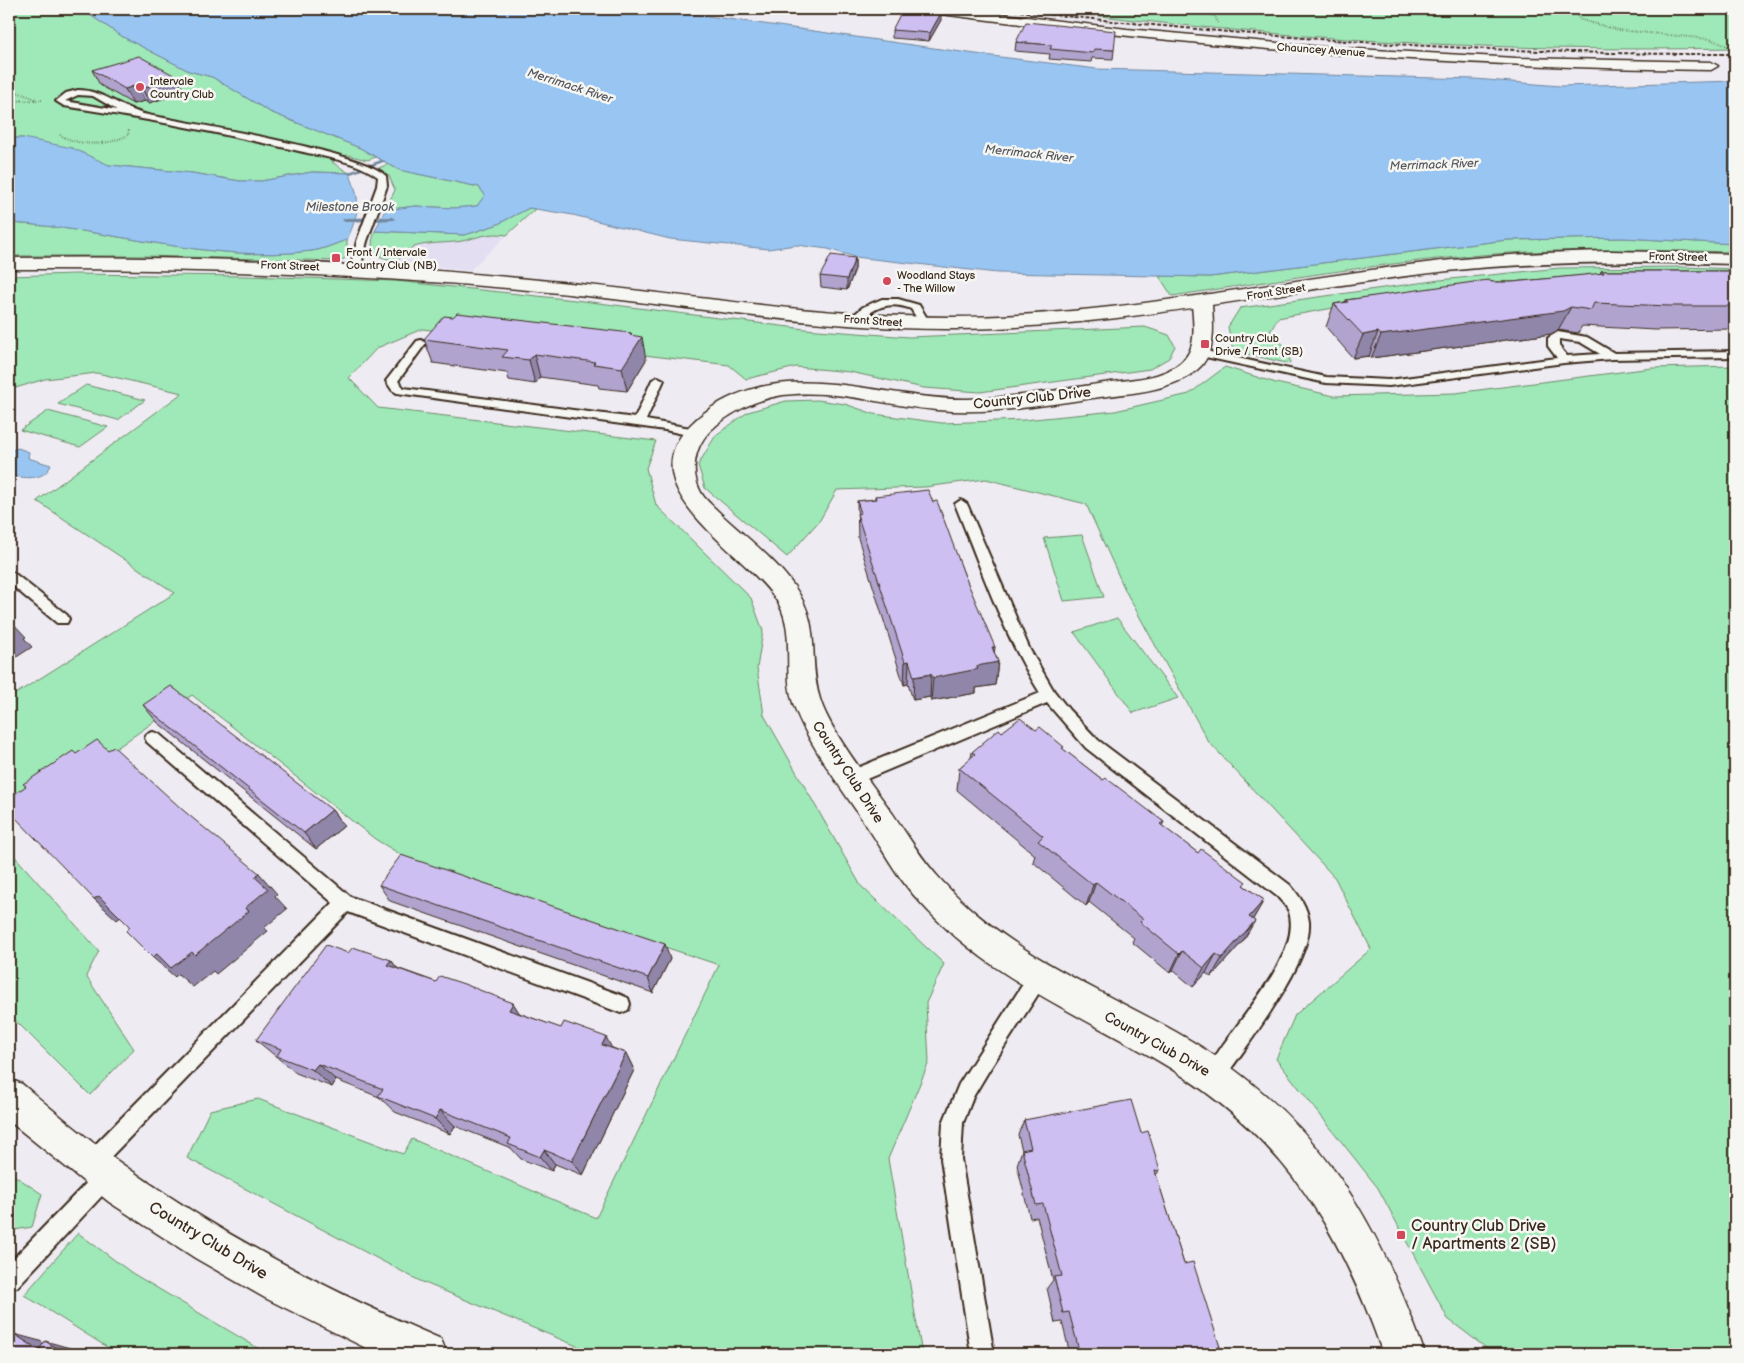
<svg xmlns="http://www.w3.org/2000/svg" width="1744" height="1363" font-family="'Balsamiq Sans',sans-serif">
<style>
.built{fill:#e4def2}
.green{fill:#9fe8b7;stroke:#6d896a}
.water{fill:#98c5f2;stroke:#73879d}
.lines{fill:none;stroke-linecap:round;stroke-linejoin:round}
.stream{fill:#73879d;fill-rule:evenodd}
.lane-casing{stroke:#3b2a1e;stroke-width:4}
.street-casing{stroke:#3b2a1e;stroke-width:3}
.secondary-casing{stroke:#3b2a1e;stroke-width:3}
.path{stroke:#3b2a1e;stroke-width:2;stroke-dasharray:0.5 2;stroke-linecap:butt}
.lane{fill:#f6f6f2;fill-rule:evenodd}
.street{fill:#f6f6f2;fill-rule:evenodd}
.secondary{fill:#f6f6f2;fill-rule:evenodd}
.rail{stroke:#3b2a1e;stroke-width:2;stroke-dasharray:4 2;stroke-linecap:butt}
.wall{fill:#b0a4cf;stroke:#3b2a1e}
.shaded-wall{fill:#9086a9;stroke:#3b2a1e}
.building{fill:#cdbff1;stroke:#3b2a1e}
.poi-dot{fill:#d1495b;stroke:#f6f6f2;stroke-width:2}
.labels{text-anchor:middle;dominant-baseline:central;stroke-width:5;stroke-linejoin:round;paint-order:stroke}
.far-street-label{font-size:11px;fill:#3b2a1e;stroke:#f6f6f2}
.far-poi-label{font-size:11px;fill:#3b2a1e;stroke:#f6f6f2;text-anchor:start}
.far-water-label{font-size:12px;font-style:italic;fill:#57585e;stroke:#f6f6f2}
.street-label{font-size:14px;fill:#3b2a1e;stroke:#f6f6f2}
.near-poi-label{font-size:16px;fill:#3b2a1e;stroke:#f6f6f2;text-anchor:start}
.near-street-label{font-size:16px;fill:#3b2a1e;stroke:#f6f6f2}
</style>
<rect width="100%" height="100%" fill="#eeebf2"/>
<filter id="ink" filterUnits="userSpaceOnUse"><feTurbulence type="fractalNoise" baseFrequency=".02" numOctaves="2"/><feDisplacementMap in="SourceGraphic" scale="10" xChannelSelector="R" yChannelSelector="G"/><feConvolveMatrix kernelMatrix="1 2 1 2 8 2 1 2 1" color-interpolation-filters="sRGB"/></filter>
<g filter="url(#ink)">
<path class="built" d="M490 233 507 235 469 271 398 261 400 256 424 243 460 241Z"/>
<path class="green" d="M9 9H81L123 37 189 71 212 77 270 112 360 148 376 157 367 160 347 155 332 162 349 173 312 172 261 181H240L192 173 109 165 23 138H9Z
M1044 9H1735V48C1505 53 1273 39 1044 9Z
M388 164 399 170 479 187 485 195 477 206 454 208 415 206 385 210 395 190 389 176 379 168Z
M529 208 535 209 507 235C488 232 480 237 462 241 442 245 408 239 398 261 376 257 367 254 375 231L465 235 496 225Z
M9 223C109 228 210 264 311 251 323 250 336 243 347 240V257L340 261 143 256H9Z
M1623 238 1735 244V252C1650 250 1566 248 1481 255 1378 263 1275 281 1172 296L1159 276 1210 277 1507 240Z
M1682 267 1735 269V288L1372 301 1278 318 1270 332 1289 350 1290 364 1233 351 1228 327 1240 308 1440 280 1560 268Z
M75 274 247 276 396 281 575 300 805 329 909 337 1145 327 1169 335 1175 346 1169 358 1150 369 980 392 924 388 850 372 796 367 746 379 729 365 422 329 377 348 349 378 378 408 656 441 646 468 656 505 751 598 763 631 757 668 764 715 861 886 944 964 926 1003 929 1062 888 1159 922 1354H596L420 1281 187 1158 210 1110 258 1099 403 1154 412 1139 596 1218 719 965 418 865 375 839 192 695 9 824V698L175 593 37 501 182 393 97 373 45 379 9 390V276Z
M1735 366V1354H1494L1448 1319 1378 1188 1276 1059 1295 1015 1371 949 1335 878 1208 741 1126 592 1086 504 986 479 925 487 837 490 820 520 787 557 705 488 698 465 716 435 748 412 786 401 818 400 845 404 874 414 942 423 1024 420 1115 411 1189 394 1225 367 1276 383 1334 396 1455 393 1652 368Z
M86 385 145 400 118 420 58 404Z
M48 411 108 427 80 447 20 430Z
M1082 535 1104 597 1064 601 1044 538Z
M1117 618 1178 698 1133 713 1074 632Z
M9 850 99 951 86 976 134 1049 90 1095 9 1014Z
M9 1172 42 1194 32 1227 9 1231Z
M78 1233 132 1273 268 1354H118L24 1295Z"/>
<path class="water" d="M81 9H658L976 54 1097 69 1475 79 1560 86 1735 81V244L1623 238 1507 240 1210 277 997 273 855 257 828 249 796 245 768 249 670 239 573 215 529 208 496 225 465 235 375 231 385 210 415 206 454 208 477 206 485 195 479 187 399 170 360 148 270 112 212 77 189 71 123 37Z
M9 138H23L72 148 109 165 192 173 240 181H261L312 172 349 173C362 201 359 212 347 240 336 243 323 250 311 251 210 264 109 228 9 223Z
M18 448 29 452 28 458 51 465C44 482 23 478 9 475V451Z"/>
<g class="lines">
<path class="stream" d="M381 160 386 161 351 174 346 173Z
M392 217 395 219 394 220 345 222 342 220 345 218Z"/>
<g class="lane-casing">
<path id="lane" d="M78 90C104 90 123 110 148 115 189 123 365 152 386 176L387 186 367 241 360 269 355 272 350 269 357 241 377 186 378 177C357 161 324 157 299 151 221 133 143 118 64 106L56 101 66 93ZM78 95 93 96 117 110 65 101Z
M882 299H898L919 305 930 323 929 325H921L911 309C874 295 864 326 849 322L848 320 863 307Z
M1558 332 1587 337 1614 353 1735 351V357L1612 359 1564 363 1389 386 1326 383 1201 356 1195 353 1201 350 1326 377 1389 380 1557 358 1548 346V338ZM1559 339 1580 342 1600 354 1567 356 1559 346Z
M421 340 426 343 398 381 404 388 635 418 652 380 658 377 664 380 646 420 696 429 702 433 696 437 665 430 397 393 392 390 386 381 417 341Z
M961 500 967 504 1030 650 1054 691 1069 710 1098 740 1290 885C1300 897 1307 906 1309 922 1312 963 1245 1047 1222 1082L1215 1085 1208 1082 1205 1075C1223 1033 1304 958 1289 912 1287 906 1281 901 1278 897L1086 748 1047 703 857 783 851 785 845 783 843 778 845 773 1040 693C1003 634 981 568 955 504Z
M9 571 14 573 67 615 69 619 67 623H57L9 583Z
M153 732 159 734 351 897 621 995 628 998 630 1004 628 1010 621 1013 348 912 100 1168 107 1166 114 1169 117 1176 114 1183 17 1287 9 1290V1263L97 1172 90 1174 83 1171 80 1164 83 1157 333 903 147 742 145 738 147 734Z
M1037 970 1044 973 1046 979 1044 985 988 1072 973 1097 963 1123 961 1159 994 1354H971L941 1159 943 1123 959 1084 1030 973Z"/>
</g>
<g class="street-casing">
<path id="street" d="M927 9H961L1127 29 1321 47 1516 58 1711 62 1718 66 1711 70C1450 67 1192 47 933 13Z
M1202 298 1209 300 1212 304C1213 325 1216 348 1202 365 1192 376 1176 383 1162 387 1143 393 1120 394 1100 397 1046 405 991 415 937 410 886 406 835 388 783 395 757 399 730 412 711 430 693 447 689 476 704 497 709 503 717 510 723 516 747 538 775 559 794 586 823 627 807 657 820 699 830 732 872 784 893 814 908 836 922 860 941 880 1007 952 1093 986 1176 1032 1311 1108 1375 1211 1425 1354H1383C1336 1218 1277 1129 1150 1056 1068 1009 983 973 919 901 900 881 887 857 872 834 848 797 807 744 793 703 782 669 797 628 775 598 738 545 613 482 704 413 785 353 878 400 967 399 1015 398 1064 389 1111 382 1135 379 1170 378 1186 357 1197 343 1193 320 1192 304L1195 300Z
M9 1079 22 1084C59 1115 95 1146 135 1173 230 1240 334 1293 441 1339L447 1354H378L265 1298 195 1258 109 1202 9 1121Z"/>
</g>
<g class="secondary-casing">
<path id="secondary" d="M1611 251 1735 254V264C1639 261 1544 261 1448 271 1283 289 1122 328 955 329 816 330 678 304 539 291 362 274 186 268 9 269V258C190 255 370 263 550 281 684 294 817 317 952 317 1106 317 1257 284 1409 265 1476 256 1543 252 1611 251Z"/>
</g>
<path class="path" d="M1185 9 1215 16 1218 23
M1570 9 1581 20 1619 30 1710 39 1735 49
M1728 59 1735 58
M9 89 36 99
M9 101 43 100
M60 135C81 147 107 146 128 135L129 130"/>
<use href="#lane" class="lane"/>
<use href="#street" class="street"/>
<use href="#secondary" class="secondary"/>
<path class="rail" d="M1002 9C1246 37 1489 55 1735 54"/>
</g>
<path class="wall" d="M941 20 929 41 892 38V30Z
M1016 42 1114 50 1113 59 1092 58 1091 62 1049 59 1050 54 1015 51Z
M92 70 184 92 149 103 145 101 133 104 100 85Z
M855 258V269L847 290 821 287 820 276Z
M1601 271H1735V329L1655 330 1582 326 1578 333 1558 330 1551 334 1371 358 1369 356 1353 358 1326 327 1334 304 1345 302 1346 300 1492 282H1512L1600 274Z
M631 333 632 336 646 360 627 391 599 388 598 385 540 377 535 384 509 380 507 373 433 363 424 339Z
M875 496 933 502 964 574 998 662 995 685 976 688V693L931 701 930 697 913 700 908 684 904 685 858 538 857 501 875 499Z
M143 705 332 810 344 826 316 849 157 722Z
M1036 730 1064 750 1103 780 1164 822 1162 826 1198 853 1264 900 1253 919 1243 941 1211 977 1206 973 1193 987 1173 970 1170 973 1132 942 1134 938 1089 902 1086 906 1033 862 1035 855 957 790 959 768 971 758 972 752 1002 732Z
M379 885 670 959 653 993 390 901Z
M348 953 391 960 397 968 436 982 513 1003 519 1013 626 1053 634 1070 583 1175 555 1164 552 1171 521 1159 511 1148 455 1126 450 1134 395 1112 379 1097 336 1080 332 1087 296 1073 256 1040Z
M1024 1120 1141 1133 1160 1170 1156 1175 1184 1264 1220 1347 1213 1352V1354H1070L1062 1322 1055 1323 1047 1288 1053 1280 1037 1217 1030 1218 1017 1165 1022 1150 1018 1135Z"/>
<path class="shaded-wall" d="M941 13V20L929 41 930 33Z
M177 77 184 92 149 103 142 88Z
M137 85 145 101 133 104 125 89Z
M855 258V269L847 290V279Z
M1571 307 1558 330 1551 334 1371 358 1381 335Z
M1378 332 1369 356 1353 358 1363 335Z
M631 333 634 349 642 337 646 360 627 391 622 368 630 335Z
M534 354 540 377 535 384 529 360Z
M9 619 26 637 24 638 32 647 12 660 14 662 9 666Z
M992 647H995L993 663 998 662 995 685 976 688V693L931 701 933 678 977 666Z
M909 661 908 684 904 685 905 662Z
M931 674 930 697 913 700 914 677Z
M332 810 344 826 316 849 304 833Z
M259 873 277 894 275 896 287 909 264 928 268 931 216 974 213 971 193 987 178 974 175 977 152 957 157 954 245 908 255 877Z
M1096 882 1089 902 1086 906 1093 885Z
M99 896 122 916 117 920 94 899Z
M1264 900 1252 921 1249 917Z
M1255 921 1243 941 1211 977 1222 958Z
M665 944 670 959 653 993 648 978Z
M1182 951 1173 970 1170 973 1179 954Z
M1216 954 1206 973 1193 987 1204 968Z
M391 960 406 980 387 965Z
M513 1003 525 1022 509 1010Z
M606 1037 615 1054 602 1045Z
M626 1053 634 1070 583 1175 572 1161Z
M318 1064 336 1080 332 1087 313 1070Z
M440 1110 455 1126 450 1134 435 1119Z
M544 1150 555 1164 552 1171 540 1157Z
M14 1334 40 1341 60 1354 39 1350Z
M45 1341 70 1348 80 1354H66Z"/>
<path class="building" d="M903 9 941 13 930 33 892 30Z
M1026 22 1116 31 1114 50 1094 49 1093 53 1050 49 1052 45 1016 42Z
M139 56 177 77 142 88 137 85 125 89 92 70Z
M831 255 855 258 847 279 820 276Z
M1601 271H1735V306H1670L1594 303 1591 310 1571 307 1563 311 1381 335 1378 332 1363 335 1334 304 1348 302 1346 300 1488 280 1492 282H1512L1604 273Z
M457 313 631 333 630 335 642 337 622 368 593 364 595 362 534 354 529 360 502 357 508 350 424 339 444 316 453 317Z
M928 490 933 502 937 501 964 574 995 647H992L998 662 977 666 978 669 933 678 931 674 914 677 909 661 905 662 857 514 861 513 857 501 876 499 875 496Z
M171 686 332 810 304 833 143 705Z
M1020 718 1036 730 1040 727 1064 747 1062 748 1103 780 1106 778 1164 822 1160 824 1198 853 1201 849 1246 882 1243 885 1264 900 1249 917 1255 921 1222 958 1216 954 1204 968 1182 951 1179 954 1140 922 1143 919 1096 882 1093 885 1038 841 1043 836 959 768 975 754 972 752 999 729 1002 732Z
M97 740 108 750 114 747 184 811 259 873 255 877 268 889 245 908 249 911 195 955 192 952 171 968 157 954 152 957 126 931 130 927 99 896 94 899 10 812 16 810 9 803V798L26 786 23 784 73 751 76 754Z
M401 855 665 944 648 978 379 885Z
M326 945 348 953 353 947 391 960 387 965 436 982 440 976 464 984 513 1003 509 1010 561 1028 564 1022 606 1037 602 1045 626 1053 572 1161 544 1150 540 1157 508 1144 511 1138 440 1110 435 1119 378 1096 383 1089 318 1064 313 1070 277 1056 281 1049 256 1040Z
M1131 1100 1141 1133 1148 1131 1160 1170 1155 1171 1184 1264 1193 1262 1220 1347 1212 1349 1213 1354H1079H1080L1069 1312 1063 1313 1054 1277 1062 1276 1043 1204 1036 1205 1022 1150 1031 1148 1024 1120Z
M14 1334 39 1350 45 1341 66 1354H9V1341Z"/>
</g>
<g class="poi-dot">
<circle cx="140" cy="87" r="5"/>
<rect x="331" y="253" width="10" height="10" rx="2.5"/>
<circle cx="887" cy="281" r="5"/>
<rect x="1200" y="339" width="10" height="10" rx="2.5"/>
<rect x="1396" y="1230" width="10" height="10" rx="2.5"/>
</g>
<g class="labels">
<g class="far-street-label">
<text transform="translate(1321 50) rotate(4)">Chauncey Avenue</text>
<text transform="translate(1678 257) rotate(1)">Front Street</text>
<text transform="translate(290 266) rotate(2)">Front Street</text>
<text transform="translate(1276 292) rotate(-9)">Front Street</text>
<text transform="translate(873 321) rotate(4)">Front Street</text>
</g>
<g class="far-poi-label">
<text x="150" y="81">Intervale<tspan x="150" dy="13">Country Club</tspan></text>
<text x="346" y="252">Front / Intervale<tspan x="346" dy="13">Country Club (NB)</tspan></text>
<text x="897" y="275">Woodland Stays<tspan x="897" dy="13">- The Willow</tspan></text>
<text x="1215" y="338">Country Club<tspan x="1215" dy="13">Drive / Front (SB)</tspan></text>
</g>
<g class="far-water-label">
<text transform="translate(570 86) rotate(18)">Merrimack River</text>
<text transform="translate(1029 154) rotate(6)">Merrimack River</text>
<text transform="translate(1434 165) rotate(-2)">Merrimack River</text>
<text x="350" y="207">Milestone Brook</text>
</g>
<g class="street-label">
<text transform="translate(1032 398) rotate(-6)">Country Club Drive</text>
<text transform="translate(848 772) rotate(57)">Country Club Drive</text>
<text transform="translate(1157 1044) rotate(29)">Country Club Drive</text>
</g>
<g class="near-poi-label">
<text x="1411" y="1226">Country Club Drive<tspan x="1411" dy="18">/ Apartments 2 (SB)</tspan></text>
</g>
<g class="near-street-label">
<text transform="translate(208 1241) rotate(31)">Country Club Drive</text>
</g>
</g>
<rect width="1744" height="1363" fill="none" stroke="#f6f6f2" stroke-width="30"/>
<rect x="15" y="15" width="1714" height="1333" fill="none" stroke="#3b2a1e" stroke-width="2" filter="url(#ink)"/>
</svg>
